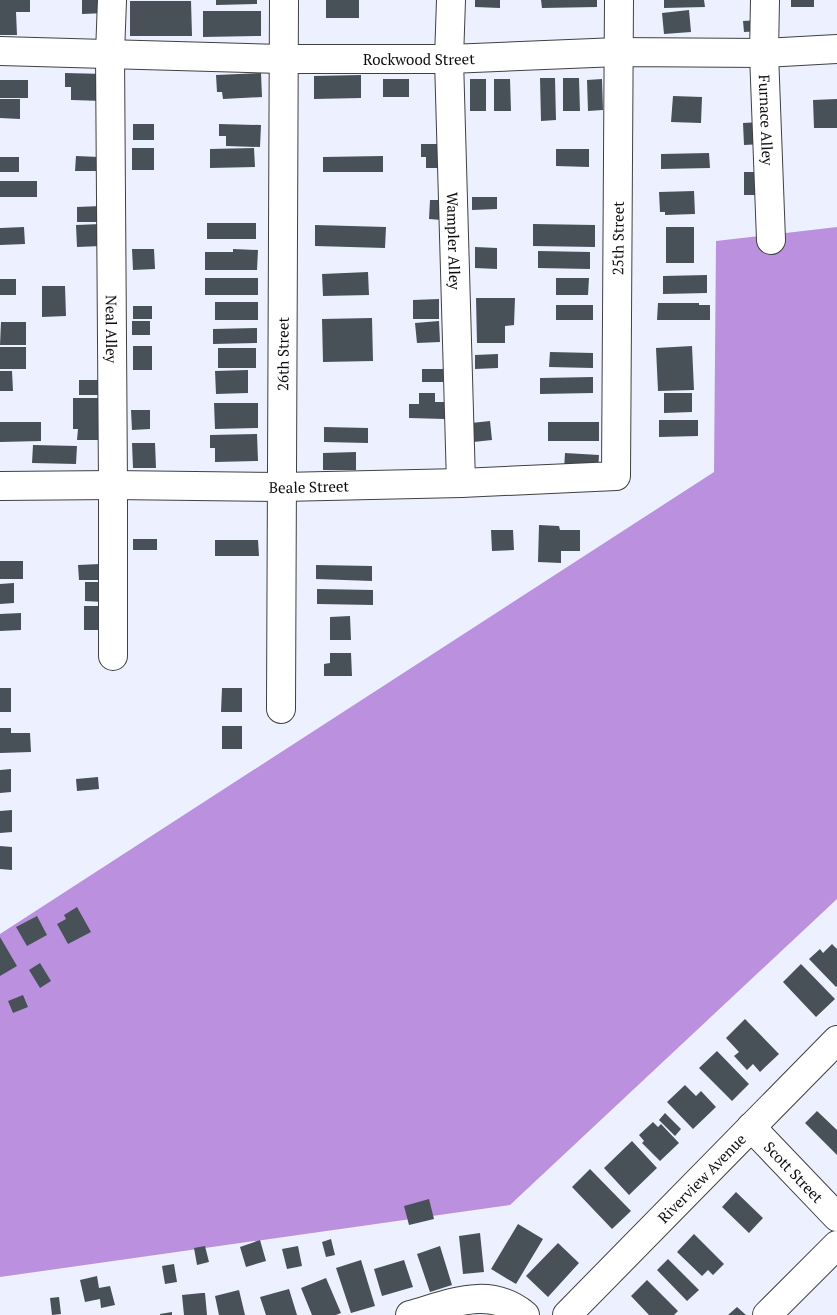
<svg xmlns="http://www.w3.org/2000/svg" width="837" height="1315" font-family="'PT Serif',serif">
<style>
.forest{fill:#bb91df}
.building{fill:#485157}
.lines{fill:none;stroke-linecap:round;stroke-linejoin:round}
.minor-casing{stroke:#404040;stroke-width:30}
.minor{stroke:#fff;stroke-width:28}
.labels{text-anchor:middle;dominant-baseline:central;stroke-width:5;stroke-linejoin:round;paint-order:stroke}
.street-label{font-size:15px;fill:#0d0d0d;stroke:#fff}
</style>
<rect width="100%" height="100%" fill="#edf1ff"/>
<path class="forest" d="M837 227V899L510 1205 0 1277V934L714 472 716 241Z"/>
<path class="building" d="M0 0H30V12H16L17 35H0Z
M82 0H105L106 13 82 14Z
M216 0H257V4L216 5Z
M326 0H359V18H326Z
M475 0H500V8L475 7Z
M541 0H597V7L542 8Z
M664 0H704L705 7 664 8Z
M791 0H814V7H791Z
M130 1H191L192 36H130Z
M689 10 691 32 664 34 662 13Z
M203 11H261V36L203 37Z
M761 20 762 31 744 32 743 21Z
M65 73 104 74 103 101 71 100V87H65Z
M261 73 262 97 223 99 222 92H217L216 75Z
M361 75V98L314 99V76Z
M540 78H555L556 120 541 121Z
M563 78H579L580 111H563Z
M383 79H409V97H383Z
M470 79H486V111H470Z
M494 79H510L511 111H494Z
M602 79 603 110 588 111 587 80Z
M0 80H28V98H0Z
M673 96 702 97 701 123 671 122Z
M0 99H20V119L0 118Z
M837 99V128H814L813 100Z
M761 122 762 144 744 145 743 123Z
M133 124H154V140H133Z
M219 124 261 125 260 147 226 146V136H219Z
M421 144H444L446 168H426V157H421Z
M132 148H154V170H132Z
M254 148 255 167 210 168V149Z
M556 149H589V167L556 166Z
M709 153 710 168 661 169V154Z
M76 156 99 157 98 171H75Z
M383 156V172H323V157Z
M0 157H19V172H0Z
M744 172H765V195H744Z
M0 181H37V197H0Z
M694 191 695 214 665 215V212H660L659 192Z
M472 197H497V209L472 210Z
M430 200H442V220L429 219Z
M101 206 102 222H77V207Z
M207 223H256V239H207Z
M101 224 102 246 77 247 76 225Z
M533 224 595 225V247L533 246Z
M315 225 386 227 385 248 315 246Z
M24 227 25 244 0 245V228Z
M666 227H694V263H666Z
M475 247 497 248V269L475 268Z
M132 249H154L155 269 133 270Z
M233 249 258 250 257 270H205V252H233Z
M538 251 590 252V269L538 268Z
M368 272 369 295 323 296 322 274Z
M707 275V293L663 294V276Z
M205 278H258V295H205Z
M556 278H589L588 295H556Z
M0 279H16V295H0Z
M42 286H65L66 316 42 317Z
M476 298H515L514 325 505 326V343H477Z
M439 299V319H413V300Z
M215 302H258V320H215Z
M658 303H699V305H710V320H657Z
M556 305H593V320H556Z
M133 306H152V319H133Z
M372 318 373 361 323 362 322 319Z
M132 321H150V335H132Z
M439 321 440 342 417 343 415 323Z
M1 322H26V345H0Z
M257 328V343L213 344V329Z
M133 346H152V370H133Z
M692 346 694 390 658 391 656 348Z
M0 347H26V369H0Z
M218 348H256V368H218Z
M550 352 593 353V368L549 367Z
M498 354V368L475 369V355Z
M422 369H443V382H422Z
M248 370V393L216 394 215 371Z
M0 371H12L13 391H0Z
M593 377V393L540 394V378Z
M79 380H101V395H79Z
M419 393H435V402H445V419L409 418V404H419Z
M664 393H692V412L664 413Z
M73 398H102V440H77L78 429H73Z
M214 403H258V428L215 429Z
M131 410H150V429L132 430Z
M659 420H698V436L659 437Z
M490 421 492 440 473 442 471 423Z
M0 422H41V441L0 442Z
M548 422H599V441H548Z
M324 427 368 428V443L324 442Z
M257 434 258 461 215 462V448H210V435Z
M132 443H155L156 468H133Z
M33 445 77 446 76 464 32 463Z
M356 452V470H323V453Z
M565 453 599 455 598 472 564 470Z
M539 525 559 526 560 530H580V551H561V563L538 562Z
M491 530H513L514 550 492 551Z
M133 539H157V550H133Z
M215 540H258L259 556H215Z
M0 561H23V579H0Z
M100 564 101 580H79L78 565Z
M316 565 372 566V581L316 579Z
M85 582H104L103 602 85 601Z
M14 583V603L0 604V584Z
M317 589 373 590V605L317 604Z
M84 606H105V630H84Z
M21 613V630L0 631V614Z
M350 616 351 640H330V617Z
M330 653H351L352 676H324V664L330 663Z
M0 688H11V712H0Z
M222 688H242V712H221Z
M222 726H242V749H222Z
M0 728H11V733H30L31 752 0 753Z
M11 769V792L0 793V770Z
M98 777 99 789 77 791 76 779Z
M12 810V832L0 833V811Z
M0 846 12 847V870L0 869Z
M77 907 91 932 68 944 57 924 66 919 64 915Z
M37 916 47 935 27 946 16 927Z
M0 937 17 966 0 976Z
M832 944 837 949V986L836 987 809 959 820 949 823 953Z
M40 963 51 981 40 988 29 970Z
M801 964 835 999 816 1017 783 982Z
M23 995 28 1007 13 1013 8 1001Z
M745 1019 779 1054 760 1072 753 1064 747 1070 734 1056 739 1052 726 1038Z
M717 1051 749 1084 732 1101 699 1068Z
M685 1085 696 1096 701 1091 716 1107 693 1129 667 1102Z
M817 1111 837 1130V1155L805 1123Z
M665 1113 681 1129 675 1136 659 1120Z
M653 1122 658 1127 661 1124 679 1143 660 1161 642 1143 644 1141 639 1135Z
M632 1141 657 1168 629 1195 604 1168Z
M590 1169 631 1211 612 1229 572 1187Z
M736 1192 763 1218 749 1233 722 1207Z
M429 1199 434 1219 409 1225 404 1206Z
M518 1224 543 1239 516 1284 491 1269Z
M480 1233 484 1272 463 1274 459 1236Z
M694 1234 724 1264 713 1275 708 1270 702 1276 677 1252Z
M331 1239 335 1255 326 1257 322 1242Z
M260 1240 266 1261 246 1267 240 1247Z
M558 1243 579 1263 548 1297 526 1276Z
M205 1246 209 1262 197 1265 194 1248Z
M298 1246 302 1266 287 1269 282 1249Z
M440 1246 452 1285 430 1292 417 1254Z
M668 1259 699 1290 687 1301 657 1270Z
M361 1260 375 1306 351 1313 336 1268Z
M404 1260 413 1287 382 1296 374 1269Z
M174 1264 177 1282 165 1284 162 1266Z
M97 1276 99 1288 110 1286 115 1305 101 1308 100 1299 85 1302 80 1280Z
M326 1278 341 1313 336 1315H312L301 1288Z
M647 1280 678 1311 674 1315H649L631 1296Z
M289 1289 297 1315H266L260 1297Z
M239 1290 245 1315H219L215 1296Z
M202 1293H205L207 1315H184L182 1295Z
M59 1297 61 1314 52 1315 50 1298Z
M737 1307 746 1315H728Z
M172 1312V1315H160V1314Z"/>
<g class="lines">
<g class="minor-casing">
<g id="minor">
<path id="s1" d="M112 0 110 54 113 485V656"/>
<path id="s2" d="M451 0 449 59 461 483"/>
<path id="s3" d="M765 0 764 53 771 240"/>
<path id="s4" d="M0 51 283 59H449L618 52 764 53 837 49"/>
<path id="s5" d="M0 486 113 485 282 487 461 483 616 476 619 0"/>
<path id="s6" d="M281 709 284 0"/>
<path id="s7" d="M751 1127 837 1217"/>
<path d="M410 1315C450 1304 489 1285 525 1315"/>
<path id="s8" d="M567 1315 837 1040"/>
<path d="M767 1315 837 1245"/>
</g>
</g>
<use href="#minor" class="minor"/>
</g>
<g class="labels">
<g class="street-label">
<text stroke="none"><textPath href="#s4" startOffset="419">Rockwood Street</textPath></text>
<text stroke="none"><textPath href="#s3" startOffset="120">Furnace Alley</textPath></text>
<text stroke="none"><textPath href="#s5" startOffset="854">25th Street</textPath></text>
<text stroke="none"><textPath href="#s2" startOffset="241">Wampler Alley</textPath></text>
<text stroke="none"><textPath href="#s1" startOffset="329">Neal Alley</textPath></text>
<text stroke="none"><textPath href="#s6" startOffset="355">26th Street</textPath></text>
<text stroke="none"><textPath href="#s5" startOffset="309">Beale Street</textPath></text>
<text stroke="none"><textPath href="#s7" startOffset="62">Scott Street</textPath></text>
<text stroke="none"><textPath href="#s8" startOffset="192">Riverview Avenue</textPath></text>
</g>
</g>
</svg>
